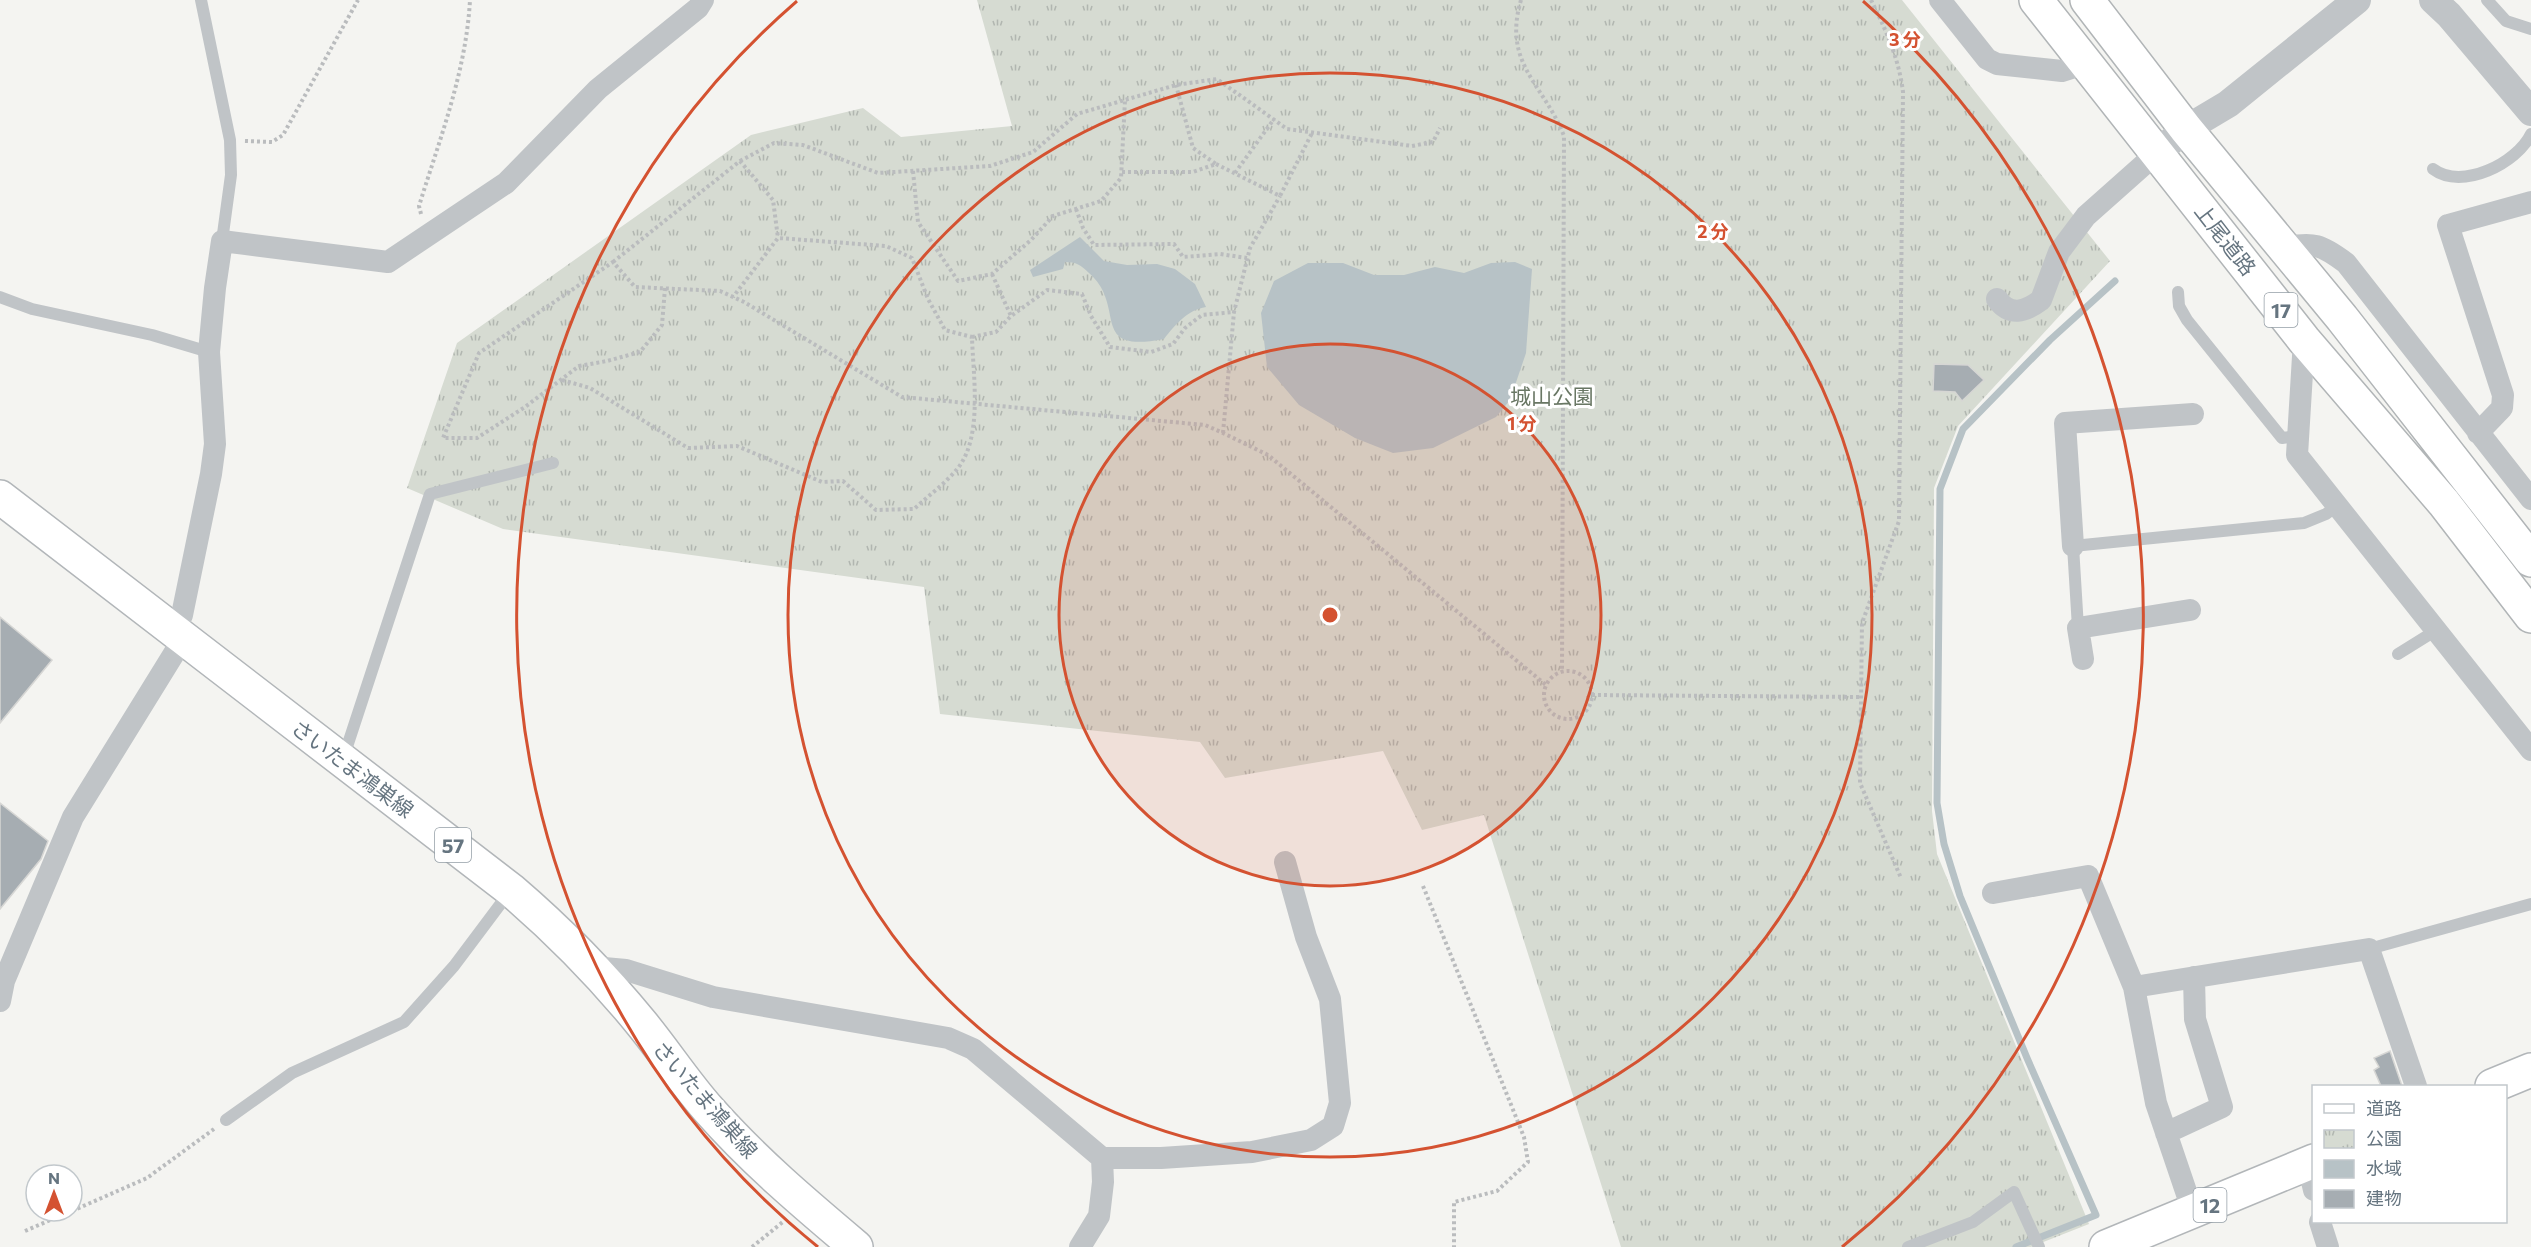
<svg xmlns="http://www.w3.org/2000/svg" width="2531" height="1247" font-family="Commissioner,'Noto Sans JP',sans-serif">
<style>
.park{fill:url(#park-tufts)}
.water{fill:#b7c2c6}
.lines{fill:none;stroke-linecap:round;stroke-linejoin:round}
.stream{stroke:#b7c2c6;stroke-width:7}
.building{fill:#a6adb2;stroke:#d6d6d4;stroke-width:1.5}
.primary-casing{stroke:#b2b6b9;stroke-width:36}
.trunk-casing{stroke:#b1b5b7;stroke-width:36}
.path{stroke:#babcbe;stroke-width:4;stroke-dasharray:3 3;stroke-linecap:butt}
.service{stroke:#c0c4c7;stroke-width:12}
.minor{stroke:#c0c4c7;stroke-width:22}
.tertiary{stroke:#c0c4c7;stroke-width:28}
.primary{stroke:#fff;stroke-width:33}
.trunk{stroke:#fff;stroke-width:33}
.ring{fill:none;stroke:#d45231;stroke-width:3}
.labels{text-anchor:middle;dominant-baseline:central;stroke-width:6;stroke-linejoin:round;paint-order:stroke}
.shield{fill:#fff;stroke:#949ea6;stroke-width:1.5}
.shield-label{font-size:20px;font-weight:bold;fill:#667580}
.street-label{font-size:21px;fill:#667580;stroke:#fff}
.park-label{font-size:21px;fill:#697764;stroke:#fff}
.centre{fill:#d45231;stroke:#fff;stroke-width:3}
.ring-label{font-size:18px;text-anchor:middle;font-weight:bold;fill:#d45231;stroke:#fff;stroke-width:6;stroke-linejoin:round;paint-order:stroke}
</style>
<defs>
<pattern id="park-tufts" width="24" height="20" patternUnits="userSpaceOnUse" patternTransform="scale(1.5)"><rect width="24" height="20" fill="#d6dbd2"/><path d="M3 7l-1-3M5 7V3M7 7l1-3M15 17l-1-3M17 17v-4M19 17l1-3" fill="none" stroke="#b1b6b0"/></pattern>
</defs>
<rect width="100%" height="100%" fill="#f4f4f1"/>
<path class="park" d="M977 0H1902L2110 261 1958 426 1934 488 1932 811 1937 854 2089 1224 2031 1247H1621L1484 815 1422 830 1383 751 1225 778 1200 742 940 714 924 587 503 529 407 488 457 343 751 135 863 108 901 137 1012 126Z"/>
<path class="water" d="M1080 237 1104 261 1127 265 1157 264 1175 269 1195 284 1206 307C1187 310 1175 325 1164 339 1087 354 1128 307 1089 273 1081 265 1076 262 1065 262L1063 269 1033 277 1030 270Z
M1515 262 1532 269 1526 353 1510 400 1496 417 1433 448 1393 453 1355 438 1299 405 1267 367 1261 313 1274 281 1308 263H1343L1374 275H1404L1435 267 1464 273 1491 263Z"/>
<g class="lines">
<path class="stream" d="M2016 1247 2096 1215 2027 1058 1960 896 1944 844 1937 803 1940 489 1963 429 2050 340 2115 281"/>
</g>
<path class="building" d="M1934 364 1968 365 1984 380 1962 401 1955 392 1933 391Z
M0 617 52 660 0 723Z
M0 803 48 841 41 859 0 909Z
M2390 1051 2402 1086H2381L2374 1070 2379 1067 2374 1058Z"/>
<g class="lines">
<g class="primary-casing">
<path id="primary" d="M0 497 511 890C559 931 602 975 642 1024 665 1052 685 1083 709 1110 754 1161 805 1204 856 1247
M2492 1086 2531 1070
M2106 1247 2314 1161"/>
</g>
<g class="trunk-casing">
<path id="trunk" d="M2036 0 2304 340 2444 503 2531 616
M2087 0 2186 129 2342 318 2531 560"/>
</g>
<path class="path" d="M1521 0C1502 64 1544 84 1564 136L1562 672
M1871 0C1886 30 1899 59 1903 92L1899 521 1862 623 1860 783 1901 878
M245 141 272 142 283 135 358 0
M740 161 774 143 803 145 878 173 990 166 1033 152 1077 114 1176 85 1217 79 1287 129 1412 146 1433 142 1440 128
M1216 164 1280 196 1312 133
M913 171 918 222 958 281 992 274 1031 240 1053 216 1101 201 1121 178 1125 100
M1122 172H1193L1216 164 1193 148 1176 85
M1235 173 1274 119
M1076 209 1083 228 1094 245 1174 244 1183 257 1220 254 1247 258
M421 214 419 206C440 138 466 72 470 0
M613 262 740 161 773 200 778 238
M992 274 1011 316
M665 288 662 325 640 352 607 361 579 366 525 407 477 438H443L479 353 613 262 635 287 720 291 744 302 902 397 1205 425 1223 433 1268 455 1546 685
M972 337 996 332 1011 316 1047 290 1082 294 1091 316 1110 347 1151 352 1173 344 1185 328 1202 315 1234 312
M562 380 590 388 688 448 737 446 822 482 843 481 876 510 914 509C928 496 946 483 958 468 983 436 973 375 972 337L945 330 928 299 912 258 886 246 778 238 733 297
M1223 433 1234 312 1250 248 1280 196
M1544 695a24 24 0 1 1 48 0a24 24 0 1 1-48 0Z
M1592 695 1861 697
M1423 886 1524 1137 1528 1162 1497 1191 1454 1202V1247
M72 1211 147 1178 214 1129
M25 1231 71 1211
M752 1247 784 1221"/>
<path class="service" d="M201 0 230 140 231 175 222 241
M2487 0 2506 21 2531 29
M2433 169C2462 191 2517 163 2531 134
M2178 292 2179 306 2187 320 2282 438 2297 436
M0 297 32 309 152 335 209 352
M2078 628 2073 546 2304 523 2326 514 2338 505
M2398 654 2435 631
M343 759 430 494 553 463
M2369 949 2531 904
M226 1120 292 1073 404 1022 454 966 511 890
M1908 1247 1973 1222 2014 1192 2039 1247"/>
<path class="minor" d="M1940 0 1987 59 1997 64 2062 71 2087 63
M2284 248C2313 241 2322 245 2346 263L2531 499
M1997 299C2010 317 2025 312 2041 300L2059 252 2086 216 2158 152
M2304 340 2297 455 2531 750
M2478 433 2502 408 2503 395 2448 225 2531 202
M2073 546 2065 423 2193 414
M174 632 182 615 211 474 215 444 209 352 215 288 222 241 388 262 506 183 598 89 698 8 703 0
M2083 659 2078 628 2190 610
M1993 893 2088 876 2134 987 2156 1103 2193 1212
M593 967 626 970 713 997 948 1038 973 1049 1102 1158 1103 1182 1099 1216 1080 1247
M2134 987 2369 949 2416 1086
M0 1001 4 981 73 817 183 639
M2166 1133 2222 1107 2195 1019 2194 977
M1102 1158H1161L1252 1152 1311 1140 1333 1126 1340 1103 1330 999 1306 937 1285 862
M2308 1164 2314 1190
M2320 1222 2328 1247"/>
<path class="tertiary" d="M2433 0 2449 15 2531 112
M2158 152 2186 129 2228 104 2357 0"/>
<use href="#primary" class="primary"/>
<use href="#trunk" class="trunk"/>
</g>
<circle cx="1330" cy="615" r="271" fill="#d45231" fill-opacity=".12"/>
<g class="ring">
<circle cx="1330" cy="615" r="271"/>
<circle cx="1330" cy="615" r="542"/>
<path d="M818 1247A813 813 0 0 1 797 1M1863 1A813 813 0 0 1 1842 1247"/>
</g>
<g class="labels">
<g class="shield">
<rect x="2264.5" y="293" width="33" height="34" rx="4.5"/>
<rect x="435" y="828" width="36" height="34" rx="4.5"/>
<rect x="2193.5" y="1188" width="33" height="34" rx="4.5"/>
</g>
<g class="shield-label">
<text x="2281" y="310">17</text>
<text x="453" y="845">57</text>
<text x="2210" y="1205">12</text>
</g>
<g class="street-label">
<text transform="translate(2226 239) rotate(52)">上尾道路</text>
<text transform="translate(353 768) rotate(37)">さいたま鴻巣線</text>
<text transform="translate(706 1099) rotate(49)">さいたま鴻巣線</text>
</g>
<g class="park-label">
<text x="1552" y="395">城山公園</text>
</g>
</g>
<circle cx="1330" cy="615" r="9" class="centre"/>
<g class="ring-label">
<text x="1905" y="46">3 分</text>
<text x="1713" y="238">2 分</text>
<text x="1522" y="430">1 分</text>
</g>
<rect x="2312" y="1085" width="195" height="138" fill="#ffffff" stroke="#c2c8cc" stroke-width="1.5"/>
<rect x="2324" y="1104" width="30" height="9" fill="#ffffff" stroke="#c2c8cc" stroke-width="1.5"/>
<text x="2366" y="1115" font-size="18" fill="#667580">道路</text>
<rect x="2324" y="1130" width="30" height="18" fill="url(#park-tufts)" stroke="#c2c8cc" stroke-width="1.5"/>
<text x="2366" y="1145" font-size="18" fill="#667580">公園</text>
<rect x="2324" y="1160" width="30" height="18" fill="#b7c2c6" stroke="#c2c8cc" stroke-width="1.5"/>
<text x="2366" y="1175" font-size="18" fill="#667580">水域</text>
<rect x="2324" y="1190" width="30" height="18" fill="#a6adb2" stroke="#c2c8cc" stroke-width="1.5"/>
<text x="2366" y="1205" font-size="18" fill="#667580">建物</text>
<g transform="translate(54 1193)"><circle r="28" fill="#ffffff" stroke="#c2c8cc" stroke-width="1.5"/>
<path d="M0-4.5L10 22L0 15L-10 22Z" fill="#d45231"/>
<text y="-9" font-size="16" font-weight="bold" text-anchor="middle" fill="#667580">N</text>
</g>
</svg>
